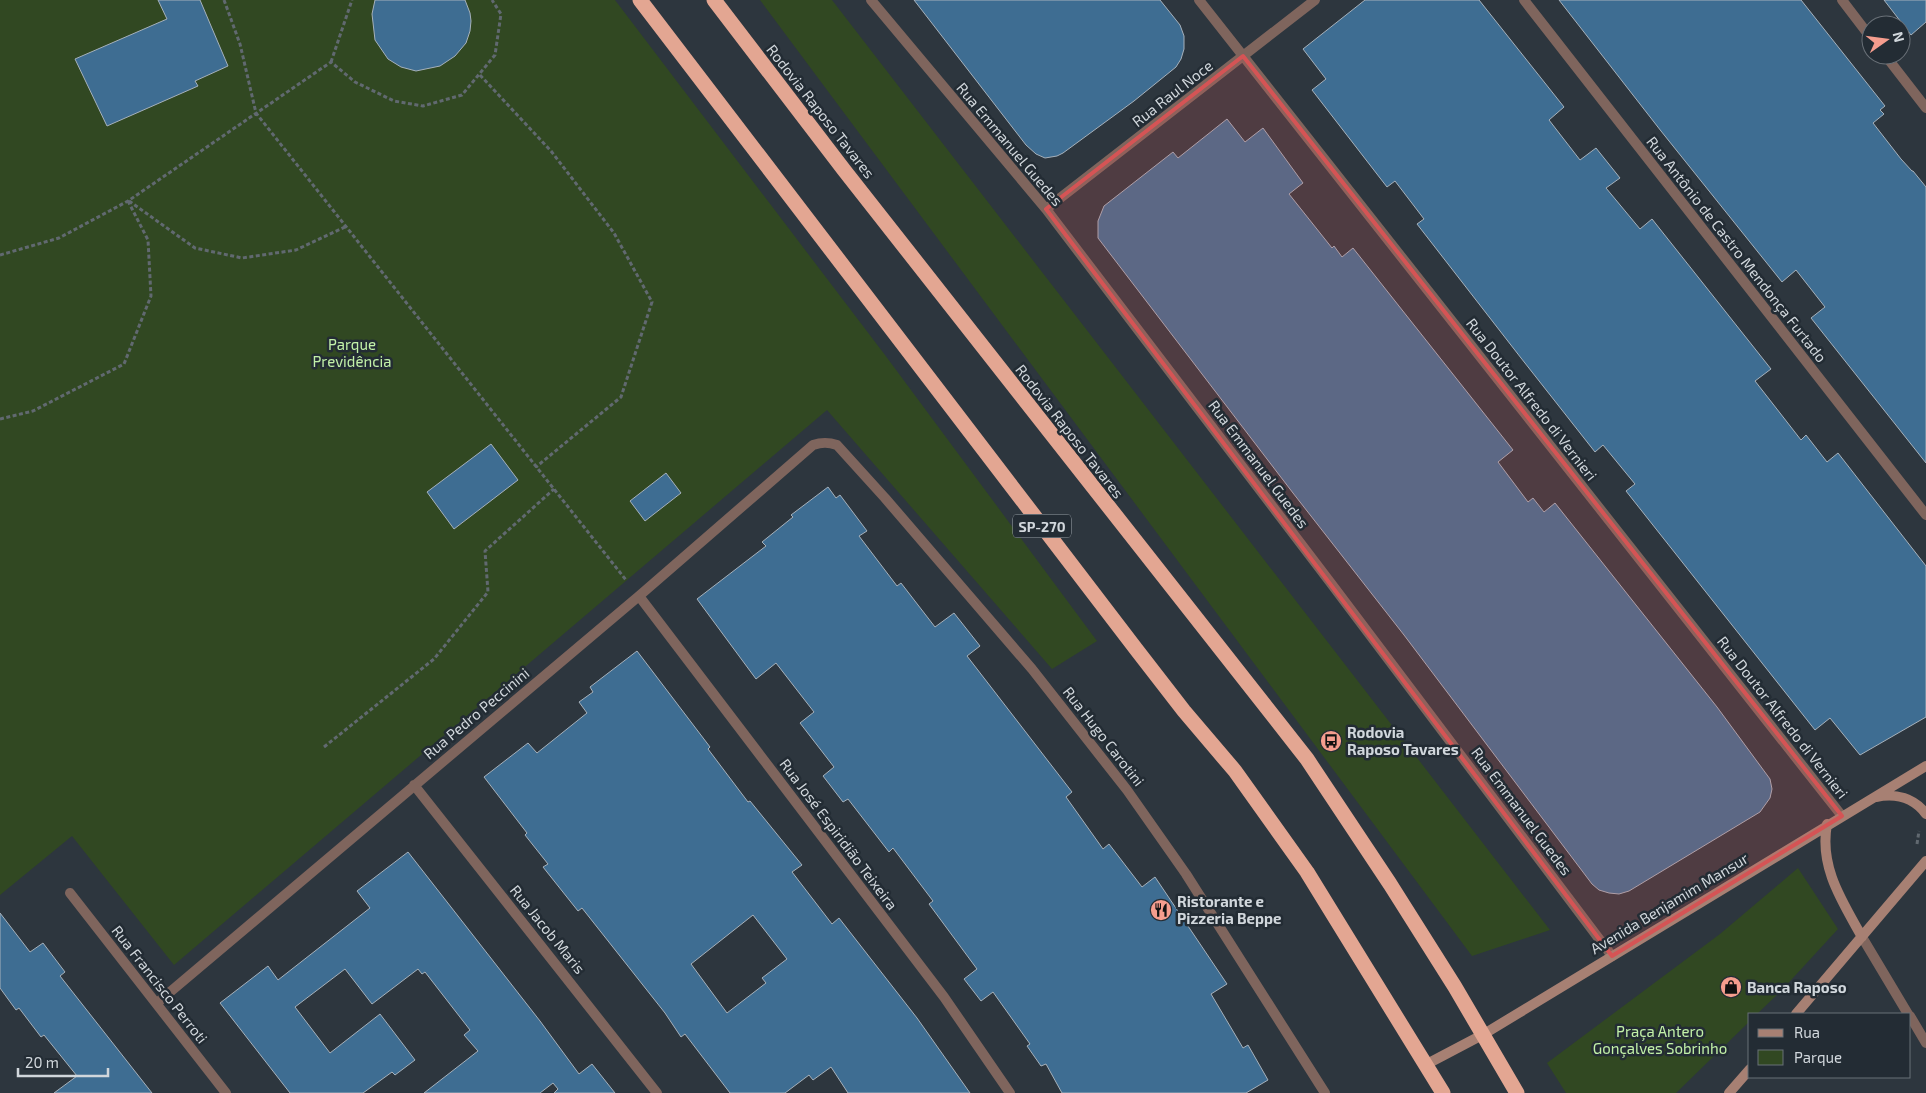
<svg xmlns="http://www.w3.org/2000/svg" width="1926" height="1093" font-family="'Exo 2',sans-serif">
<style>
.green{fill:#314822}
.building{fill:#3e6d92;stroke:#a6b1bb;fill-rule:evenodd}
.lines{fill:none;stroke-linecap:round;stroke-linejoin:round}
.path{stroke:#616970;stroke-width:3;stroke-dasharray:4 2.5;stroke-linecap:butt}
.street{stroke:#7f655d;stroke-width:10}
.secondary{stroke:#a78073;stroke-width:10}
.highway{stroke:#e3a692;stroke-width:15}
.marked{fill:#d55455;fill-opacity:0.2;stroke:#d55455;stroke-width:4;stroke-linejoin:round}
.labels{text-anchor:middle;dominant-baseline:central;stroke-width:5;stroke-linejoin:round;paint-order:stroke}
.shield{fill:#232c34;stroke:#9da4aa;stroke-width:1}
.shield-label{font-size:14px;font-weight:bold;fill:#d1d7dc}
.street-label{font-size:15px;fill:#d1d7dc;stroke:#232c34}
.park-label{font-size:15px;fill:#c2f1a8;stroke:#232c34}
.poi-label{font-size:15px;font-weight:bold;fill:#d1d7dc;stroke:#232c34;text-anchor:start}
</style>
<rect width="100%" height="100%" fill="#2d363e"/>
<path class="green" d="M0 0H615L885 355 1097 641 1052 669 827 410 174 965 72 836 0 895Z
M760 0H832L1550 930 1472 956Z
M1798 868 1838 929 1781 991 1757 1014H1750V1021L1676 1093H1566L1547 1063 1720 934Z"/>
<path class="building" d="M158 0H200L228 66 195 81 198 86 107 126 75 59 167 19Z
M375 0H465L470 13 471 21 470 31 466 43 455 56 440 66 416 71 401 67 388 59 375 40 372 14Z
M914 0H1160L1180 25 1184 36V49L1181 59 1176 67 1134 101 1063 153 1057 156 1045 158 1036 154 1026 145Z
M1365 0H1479L1564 107 1549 120 1580 160 1596 148 1620 178 1606 188 1640 229 1652 219 1771 369 1755 381 1780 413 1801 440 1806 435 1827 462 1838 453 1859 480 1926 566V717L1860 755 1830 718 1815 730 1626 491 1635 484 1603 445 1595 452 1521 358 1417 224 1424 219 1395 181 1387 187 1312 90 1326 79 1303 49Z
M1559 0H1801L1885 106 1880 110 1884 114 1873 123 1901 159 1912 171H1913L1926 187V463L1811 318 1825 307 1796 270 1782 282 1661 131Z
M1884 0H1926V22L1911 35Z
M1227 119 1245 142 1263 128 1303 183 1289 194 1332 248 1334 246 1342 257 1353 248 1513 450 1498 462 1528 502 1533 498 1544 512 1555 503 1717 707 1770 779 1772 789 1770 798 1760 812 1629 891 1619 894 1609 893 1599 890 1592 884 1404 635 1293 493 1098 238V221L1104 206 1173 152 1178 158Z
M491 444 518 480 454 529 427 492Z
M666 473 681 493 645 521 630 501Z
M828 487 836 498 840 495 867 531 859 536 897 586 901 583 935 627 954 613 980 646 967 656 1072 792 1066 797 1103 849 1109 844 1142 887 1155 877 1227 984 1211 994 1243 1048 1248 1045 1268 1080 1246 1093H1062L1046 1064 1041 1066 1027 1046 1030 1044 993 992 981 1001 964 979 977 969 929 904 933 901 893 848 889 852 848 799 843 802 823 776 834 767 800 723 814 712 776 663 756 679 697 599 766 546 762 542 793 517 791 515Z
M637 651 710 747 708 749 748 802 750 801 802 865 792 872 832 924 839 918 917 1018 970 1093H848L831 1067 813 1080 809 1075 785 1093H730L685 1034 681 1037 665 1013 582 908 578 911 543 867 548 864 525 835 527 833 484 777 528 743 537 753 587 713 579 702 593 692 590 687ZM753 915 787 959 762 978 766 983 727 1013 691 964Z
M408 852 540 1021 579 1074 592 1064 615 1093H554L558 1089 553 1083 540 1093H424L478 1051 464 1035 470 1030 425 972 422 974 418 969 372 1004 345 969 295 1007 330 1053 380 1014 415 1060 395 1075 392 1072 363 1093H290L220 1003 268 966 278 980 370 908 357 891Z
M0 913 30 952 43 943 65 972 60 976 152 1093H54L77 1076 44 1035 41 1037 19 1008 16 1010 0 988Z"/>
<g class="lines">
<path class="path" d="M224 0 240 44 256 113 626 580
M331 62 352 0
M480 75 551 151 614 233 652 302 621 397 536 467
M129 201 195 248 242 258 296 250 347 226
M0 255 59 238 128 201 331 62 355 82 394 101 423 106 462 95 495 55 501 14 492 0
M0 419 33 411 124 364 151 296 148 240 128 201
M324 747 434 659 488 592 485 551 554 489
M1917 844 1919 831"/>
<path class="street" d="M871 0 1046 209 1330 582 1612 956
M1199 0 1842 816
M1524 0 1926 515
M1842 0 1871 38
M1885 55 1926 108
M1046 209 1315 0
M639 596 944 997 1010 1093
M414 785 657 1093
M70 893 226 1093
M1862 937 1908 1014
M157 1003 639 596 813 445C822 442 828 442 837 445L885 498 1032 669 1127 790 1186 874 1325 1093
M1910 1016 1926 1043"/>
<path class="secondary" d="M1876 797C1896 793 1914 798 1926 814
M1827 824C1819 867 1842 901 1862 937
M1796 1014 1926 861
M1427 1064 1484 1034 1926 766
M1729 1093 1750 1069"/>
<path class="highway" d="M640 0 1136 649 1184 711 1235 771 1307 872 1443 1093
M714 0 844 170 1307 759 1390 884 1455 987 1517 1093"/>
</g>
<path class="marked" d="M1243 56 1842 816 1612 956 1046 209Z"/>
<defs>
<g id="bus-disc" transform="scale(1.125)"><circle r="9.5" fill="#f59d8e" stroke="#232c34"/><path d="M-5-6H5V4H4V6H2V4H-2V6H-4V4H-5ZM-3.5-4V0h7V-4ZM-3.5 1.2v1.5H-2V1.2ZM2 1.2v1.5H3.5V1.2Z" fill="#111"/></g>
<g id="restaurant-disc" transform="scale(1.125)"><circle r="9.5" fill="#f59d8e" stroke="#232c34"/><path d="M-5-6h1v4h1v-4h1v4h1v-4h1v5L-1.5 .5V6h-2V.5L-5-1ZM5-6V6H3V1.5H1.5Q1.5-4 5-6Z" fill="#111"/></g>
<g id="shop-disc" transform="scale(1.125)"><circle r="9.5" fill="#f59d8e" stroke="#232c34"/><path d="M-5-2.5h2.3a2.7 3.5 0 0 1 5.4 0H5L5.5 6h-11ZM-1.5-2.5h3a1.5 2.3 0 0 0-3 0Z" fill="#111"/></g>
</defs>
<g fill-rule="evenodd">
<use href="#bus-disc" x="1331" y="741"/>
<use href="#restaurant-disc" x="1161" y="910"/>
<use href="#shop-disc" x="1731" y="987"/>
</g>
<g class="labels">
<rect class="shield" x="1013" y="514.5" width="58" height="23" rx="4"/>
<g class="shield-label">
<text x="1042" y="526">SP-270</text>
</g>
<g class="street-label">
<text transform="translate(1172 93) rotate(-38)">Rua Raul Noce</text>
<text transform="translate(821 111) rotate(52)">Rodovia Raposo Tavares</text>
<text transform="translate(1010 144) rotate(50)">Rua Emmanuel Guedes</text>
<text transform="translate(1737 249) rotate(52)">Rua Antônio de Castro Mendonça Furtado</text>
<text transform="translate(1532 399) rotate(52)">Rua Doutor Alfredo di Vernieri</text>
<text transform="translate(1070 431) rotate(52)">Rodovia Raposo Tavares</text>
<text transform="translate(1259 464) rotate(53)">Rua Emmanuel Guedes</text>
<text transform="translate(476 713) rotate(-40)">Rua Pedro Peccinini</text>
<text transform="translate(1783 717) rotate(52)">Rua Doutor Alfredo di Vernieri</text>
<text transform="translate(1104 736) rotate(52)">Rua Hugo Carotini</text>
<text transform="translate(1522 811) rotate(53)">Rua Emmanuel Guedes</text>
<text transform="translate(839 834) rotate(53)">Rua José Espiridião Teixeira</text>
<text transform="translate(1669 903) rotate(-31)">Avenida Benjamim Mansur</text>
<text transform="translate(548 929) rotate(51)">Rua Jacob Maris</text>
<text transform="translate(160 984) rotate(52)">Rua Francisco Perroti</text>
</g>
<g class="park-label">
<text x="352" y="344">Parque<tspan x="352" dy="17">Previdência</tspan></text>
<text x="1660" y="1031">Praça Antero<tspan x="1660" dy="17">Gonçalves Sobrinho</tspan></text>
</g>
<g class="poi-label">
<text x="1347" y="732">Rodovia<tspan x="1347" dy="17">Raposo Tavares</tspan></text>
<text x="1177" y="901">Ristorante e<tspan x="1177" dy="17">Pizzeria Beppe</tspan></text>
<text x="1747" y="987">Banca Raposo</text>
</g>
</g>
<rect x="1748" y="1013" width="162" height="65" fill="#232c34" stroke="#697077"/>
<rect x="1758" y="1029" width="25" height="8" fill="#a78073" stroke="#697077"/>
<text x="1794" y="1038" font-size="15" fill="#d1d7dc">Rua</text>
<rect x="1758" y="1050" width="25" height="15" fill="#314822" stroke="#697077"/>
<text x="1794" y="1063" font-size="15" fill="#d1d7dc">Parque</text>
<g transform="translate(1886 40) rotate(76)"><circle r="24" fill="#232c34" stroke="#697077"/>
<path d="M0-4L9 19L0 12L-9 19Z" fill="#f59d8e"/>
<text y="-8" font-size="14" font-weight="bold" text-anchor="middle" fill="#d1d7dc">N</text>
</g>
<path d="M18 1068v8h90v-8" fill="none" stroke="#d1d7dc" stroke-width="2.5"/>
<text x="25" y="1068" font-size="15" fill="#d1d7dc" stroke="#232c34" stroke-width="4" paint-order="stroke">20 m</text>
</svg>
